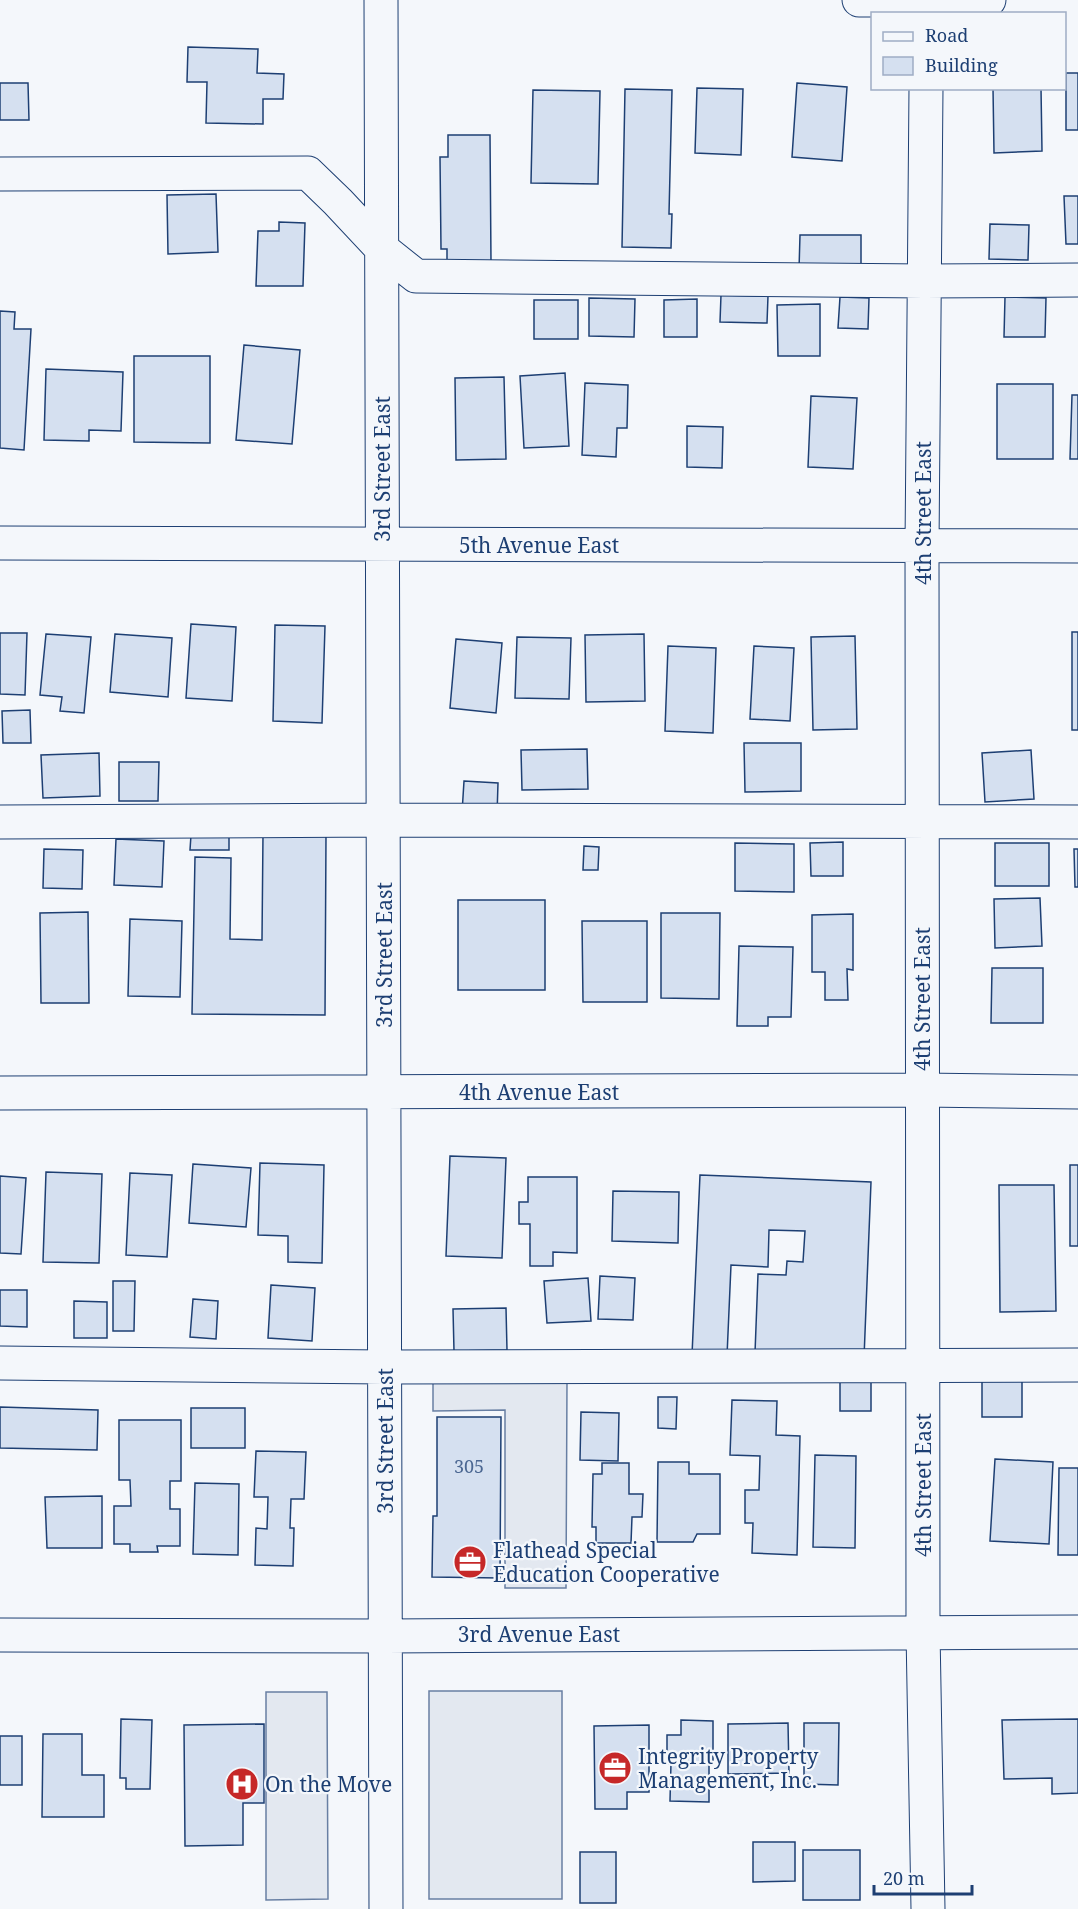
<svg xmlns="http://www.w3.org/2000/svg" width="1078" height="1909" font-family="'Noto Serif',serif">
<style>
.parking{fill:#e3e8f0;stroke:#687fa3;stroke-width:1.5}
.building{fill:#d5e0f0;stroke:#1d3f73;stroke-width:1.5}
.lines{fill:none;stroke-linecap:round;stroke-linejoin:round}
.minor-casing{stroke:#1d3f73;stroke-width:35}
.minor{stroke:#f4f7fb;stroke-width:33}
.labels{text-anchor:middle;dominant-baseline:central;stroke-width:4.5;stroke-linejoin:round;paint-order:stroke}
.number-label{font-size:18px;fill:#4b6792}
.street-label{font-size:21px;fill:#1d3f73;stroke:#f4f7fb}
.poi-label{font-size:21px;fill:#1d3f73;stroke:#f4f7fb;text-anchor:start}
</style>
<rect width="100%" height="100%" fill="#f4f7fb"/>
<path class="parking" d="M433 1381H567L566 1588H505V1410L433 1411Z
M562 1691V1899H429V1691Z
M266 1692H327L328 1899 266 1900Z"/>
<path class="building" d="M188 47 258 49 257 73 284 74 283 99H263V124L206 123 207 82H187Z
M1066 73H1078V130H1066Z
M0 83H28L29 120H0Z
M797 83 847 87 842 161 792 157Z
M697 88 743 89 741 155 695 153Z
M993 88H1041L1042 151 994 153Z
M625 89 672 90 669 214H672L671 248 622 247Z
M533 90 600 91 598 184 531 183Z
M448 135H490L491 262H447V249H441L440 157H448Z
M216 194 218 252 168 254 167 195Z
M1064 196H1078V244H1066Z
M279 222 305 223 303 286H256L258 231H279Z
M990 224 1029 225 1028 260 989 259Z
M800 235H861V270H799Z
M721 295 768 296 767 323 720 322Z
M840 297 869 298 868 329 838 328Z
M1005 297 1046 298 1045 337H1004Z
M589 298 635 299 634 337 589 336Z
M697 299V337H664V300Z
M534 300H578V339H534Z
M820 304V356H778L777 305Z
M0 311 15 312 14 329H31L24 450 0 448Z
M244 345 300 350 292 444 236 440Z
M134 356H210V443L134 442Z
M46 369 123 372 121 431 89 430V441L44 440Z
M565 373 569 446 524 448 520 376Z
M504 377 506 459 456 460 455 378Z
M585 383 628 385 627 428H617L616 457 582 455Z
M997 384H1053V459H997Z
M1072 395H1078V459H1070Z
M811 396 857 398 853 469 808 467Z
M687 426 723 427 722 468 687 467Z
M191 624 236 627 232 701 186 698Z
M275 625 325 626 322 723 273 721Z
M1072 632H1078V730H1072Z
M0 633H27L25 695 0 694Z
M46 634 91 637 84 713 60 711 62 697 40 695Z
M115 634 172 638 168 697 110 692Z
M644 634 645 701 586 702 585 635Z
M855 636 857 729 813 730 811 637Z
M517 637 571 638 569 699 515 698Z
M456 639 502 643 496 713 450 708Z
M668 646 716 648 713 733 665 731Z
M754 646 794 648 790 721 750 719Z
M30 710 31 743H3L2 711Z
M744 743H801V791L745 792Z
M587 749 588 789 522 790 521 750Z
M1031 750 1034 799 985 802 982 753Z
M99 753 100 796 43 798 41 755Z
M119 762H159L158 801H119Z
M464 781 498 783 497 815 462 813Z
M263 834 326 835 325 1015 192 1014 195 857 231 858 230 939 262 940Z
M191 835H229V850H190Z
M116 839 164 841 162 887 114 885Z
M843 842V876H811L810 843Z
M735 843 794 844V892L735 891Z
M995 843H1049V886H995Z
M584 846 599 847 598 870H583Z
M44 849 83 850 82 889 43 888Z
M1074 849H1078V887H1075Z
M1040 898 1042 946 995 948 994 899Z
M458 900H545V990H458Z
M88 912 89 1003H41L40 913Z
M661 913H720L719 999 661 998Z
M853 914V970L847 969 848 1000H825V972H812V915Z
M130 919 182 921 180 997 128 996Z
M582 921H647V1002H583Z
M739 946 793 947 791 1017H768V1026H737Z
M992 968H1043V1023H991Z
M450 1156 506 1158 502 1258 446 1256Z
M260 1163 324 1165 322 1263 288 1262V1236L258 1235Z
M193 1164 251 1168 246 1227 189 1223Z
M1070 1165H1078V1246H1070Z
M46 1172 102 1174 99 1263 43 1262Z
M130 1173 172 1175 167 1257 126 1255Z
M700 1175 871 1182 864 1358 755 1353 758 1274 786 1275 787 1261 803 1262 805 1231 769 1230 768 1267 731 1265 727 1356 692 1355Z
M0 1176 26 1178 21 1254 0 1253Z
M528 1177H577V1253L553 1252V1266H530V1224H519V1202H528Z
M999 1185H1054L1056 1311 1000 1312Z
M613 1191 679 1192 678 1243 612 1241Z
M600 1276 635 1278 633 1320 598 1319Z
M588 1278 591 1321 547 1323 544 1281Z
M113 1281H135L134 1331H113Z
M271 1285 315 1288 312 1341 268 1338Z
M0 1290H27V1327L0 1326Z
M193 1299 218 1301 216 1339 190 1337Z
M74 1301 107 1302V1338H74Z
M506 1308 507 1350 454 1351 453 1309Z
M982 1381H1022V1417H982Z
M840 1382H871V1411H840Z
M658 1397H677L676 1429 658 1428Z
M732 1400 777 1401 776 1435 800 1436 797 1555 752 1553 753 1523H745V1490H759L760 1456 730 1455Z
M0 1407 98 1410 97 1450 0 1448Z
M191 1408H245V1448H191Z
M581 1412 619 1413 618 1461 580 1460Z
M437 1417H501L500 1578 432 1577 433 1516H437Z
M119 1420H181V1481H170V1509H180V1546H157L158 1552H130V1544H114V1506H131L130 1480H119Z
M256 1451 306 1452 304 1499H291L290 1528H294L293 1566 255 1565 256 1528 267 1529 268 1497H254Z
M815 1455 856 1456 855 1548 813 1547Z
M995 1459 1053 1462 1049 1544 990 1541Z
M658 1462H689V1474H720V1534H697L693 1542H657Z
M602 1463H629V1494H643L642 1517H632L631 1543H596V1527H592L593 1474H602Z
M1059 1468H1078V1555H1058Z
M195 1483 239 1484 238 1555 193 1554Z
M102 1496V1548H47L45 1497Z
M121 1719 152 1720 150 1789H126V1778H120Z
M1078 1719V1793L1052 1794V1778L1004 1779 1002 1720Z
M681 1720 713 1721V1761H709V1802L670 1801 671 1763 667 1764V1735H681Z
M788 1723 789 1773 728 1774V1724Z
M804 1723H839L838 1785 804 1784Z
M264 1724V1803H243V1845L185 1846 184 1725Z
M649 1725V1792H627V1809H595L594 1726Z
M43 1734H82V1775H104V1817H42Z
M0 1736H22V1785H0Z
M753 1842H795V1881L753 1882Z
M803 1850H860V1900H803Z
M580 1852H616V1903H580Z"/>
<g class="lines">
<g class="minor-casing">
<path id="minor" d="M381 0 386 1909
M859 0H989
M926 88 922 546 923 1632 928 1909
M0 174 308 173 338 202 382 249 416 276 924 281 1078 280
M0 543 1078 546
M0 822 383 820 1078 822
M0 1093 922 1090 1078 1092
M0 1363 385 1367 1078 1365
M0 1635 386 1636 1078 1632"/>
</g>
<use href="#minor" class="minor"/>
</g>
<defs>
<g id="office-disc" transform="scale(1.725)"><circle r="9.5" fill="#c62828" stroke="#f4f7fb"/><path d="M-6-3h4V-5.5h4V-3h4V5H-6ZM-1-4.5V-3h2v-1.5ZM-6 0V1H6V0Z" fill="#fff"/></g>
<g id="hospital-disc" transform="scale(1.725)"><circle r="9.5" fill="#c62828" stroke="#f4f7fb"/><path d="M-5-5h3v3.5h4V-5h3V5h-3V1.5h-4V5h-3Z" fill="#fff"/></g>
</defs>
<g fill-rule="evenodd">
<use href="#office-disc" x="470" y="1562"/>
<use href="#office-disc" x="615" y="1768"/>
<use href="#hospital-disc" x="242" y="1784"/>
</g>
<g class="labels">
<g class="number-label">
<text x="469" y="1466">305</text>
</g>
<g class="street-label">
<text transform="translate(382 469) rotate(-90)">3rd Street East</text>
<text transform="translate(923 513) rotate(-90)">4th Street East</text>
<text x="539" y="545">5th Avenue East</text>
<text transform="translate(384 955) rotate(-90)">3rd Street East</text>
<text transform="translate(922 999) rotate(-90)">4th Street East</text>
<text x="539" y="1092">4th Avenue East</text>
<text transform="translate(385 1441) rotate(-90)">3rd Street East</text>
<text transform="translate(923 1485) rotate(-90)">4th Street East</text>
<text x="539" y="1634">3rd Avenue East</text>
</g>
<g class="poi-label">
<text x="493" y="1550">Flathead Special<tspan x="493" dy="24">Education Cooperative</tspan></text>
<text x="638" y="1756">Integrity Property<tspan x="638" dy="24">Management, Inc.</tspan></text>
<text x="265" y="1784">On the Move</text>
</g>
</g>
<rect x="871" y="12" width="195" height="78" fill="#f4f7fb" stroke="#9eadc5" stroke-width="1.5"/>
<rect x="883" y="32" width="30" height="9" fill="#f4f7fb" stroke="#9eadc5" stroke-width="1.5"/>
<text x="925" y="42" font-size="18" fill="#1d3f73">Road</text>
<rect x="883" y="57" width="30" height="18" fill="#d5e0f0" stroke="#9eadc5" stroke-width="1.5"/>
<text x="925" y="72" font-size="18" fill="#1d3f73">Building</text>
<path d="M874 1885v9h98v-9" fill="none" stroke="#1d3f73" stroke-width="3"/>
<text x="883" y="1885" font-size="18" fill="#1d3f73" stroke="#f4f7fb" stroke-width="4.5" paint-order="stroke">20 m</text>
</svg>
